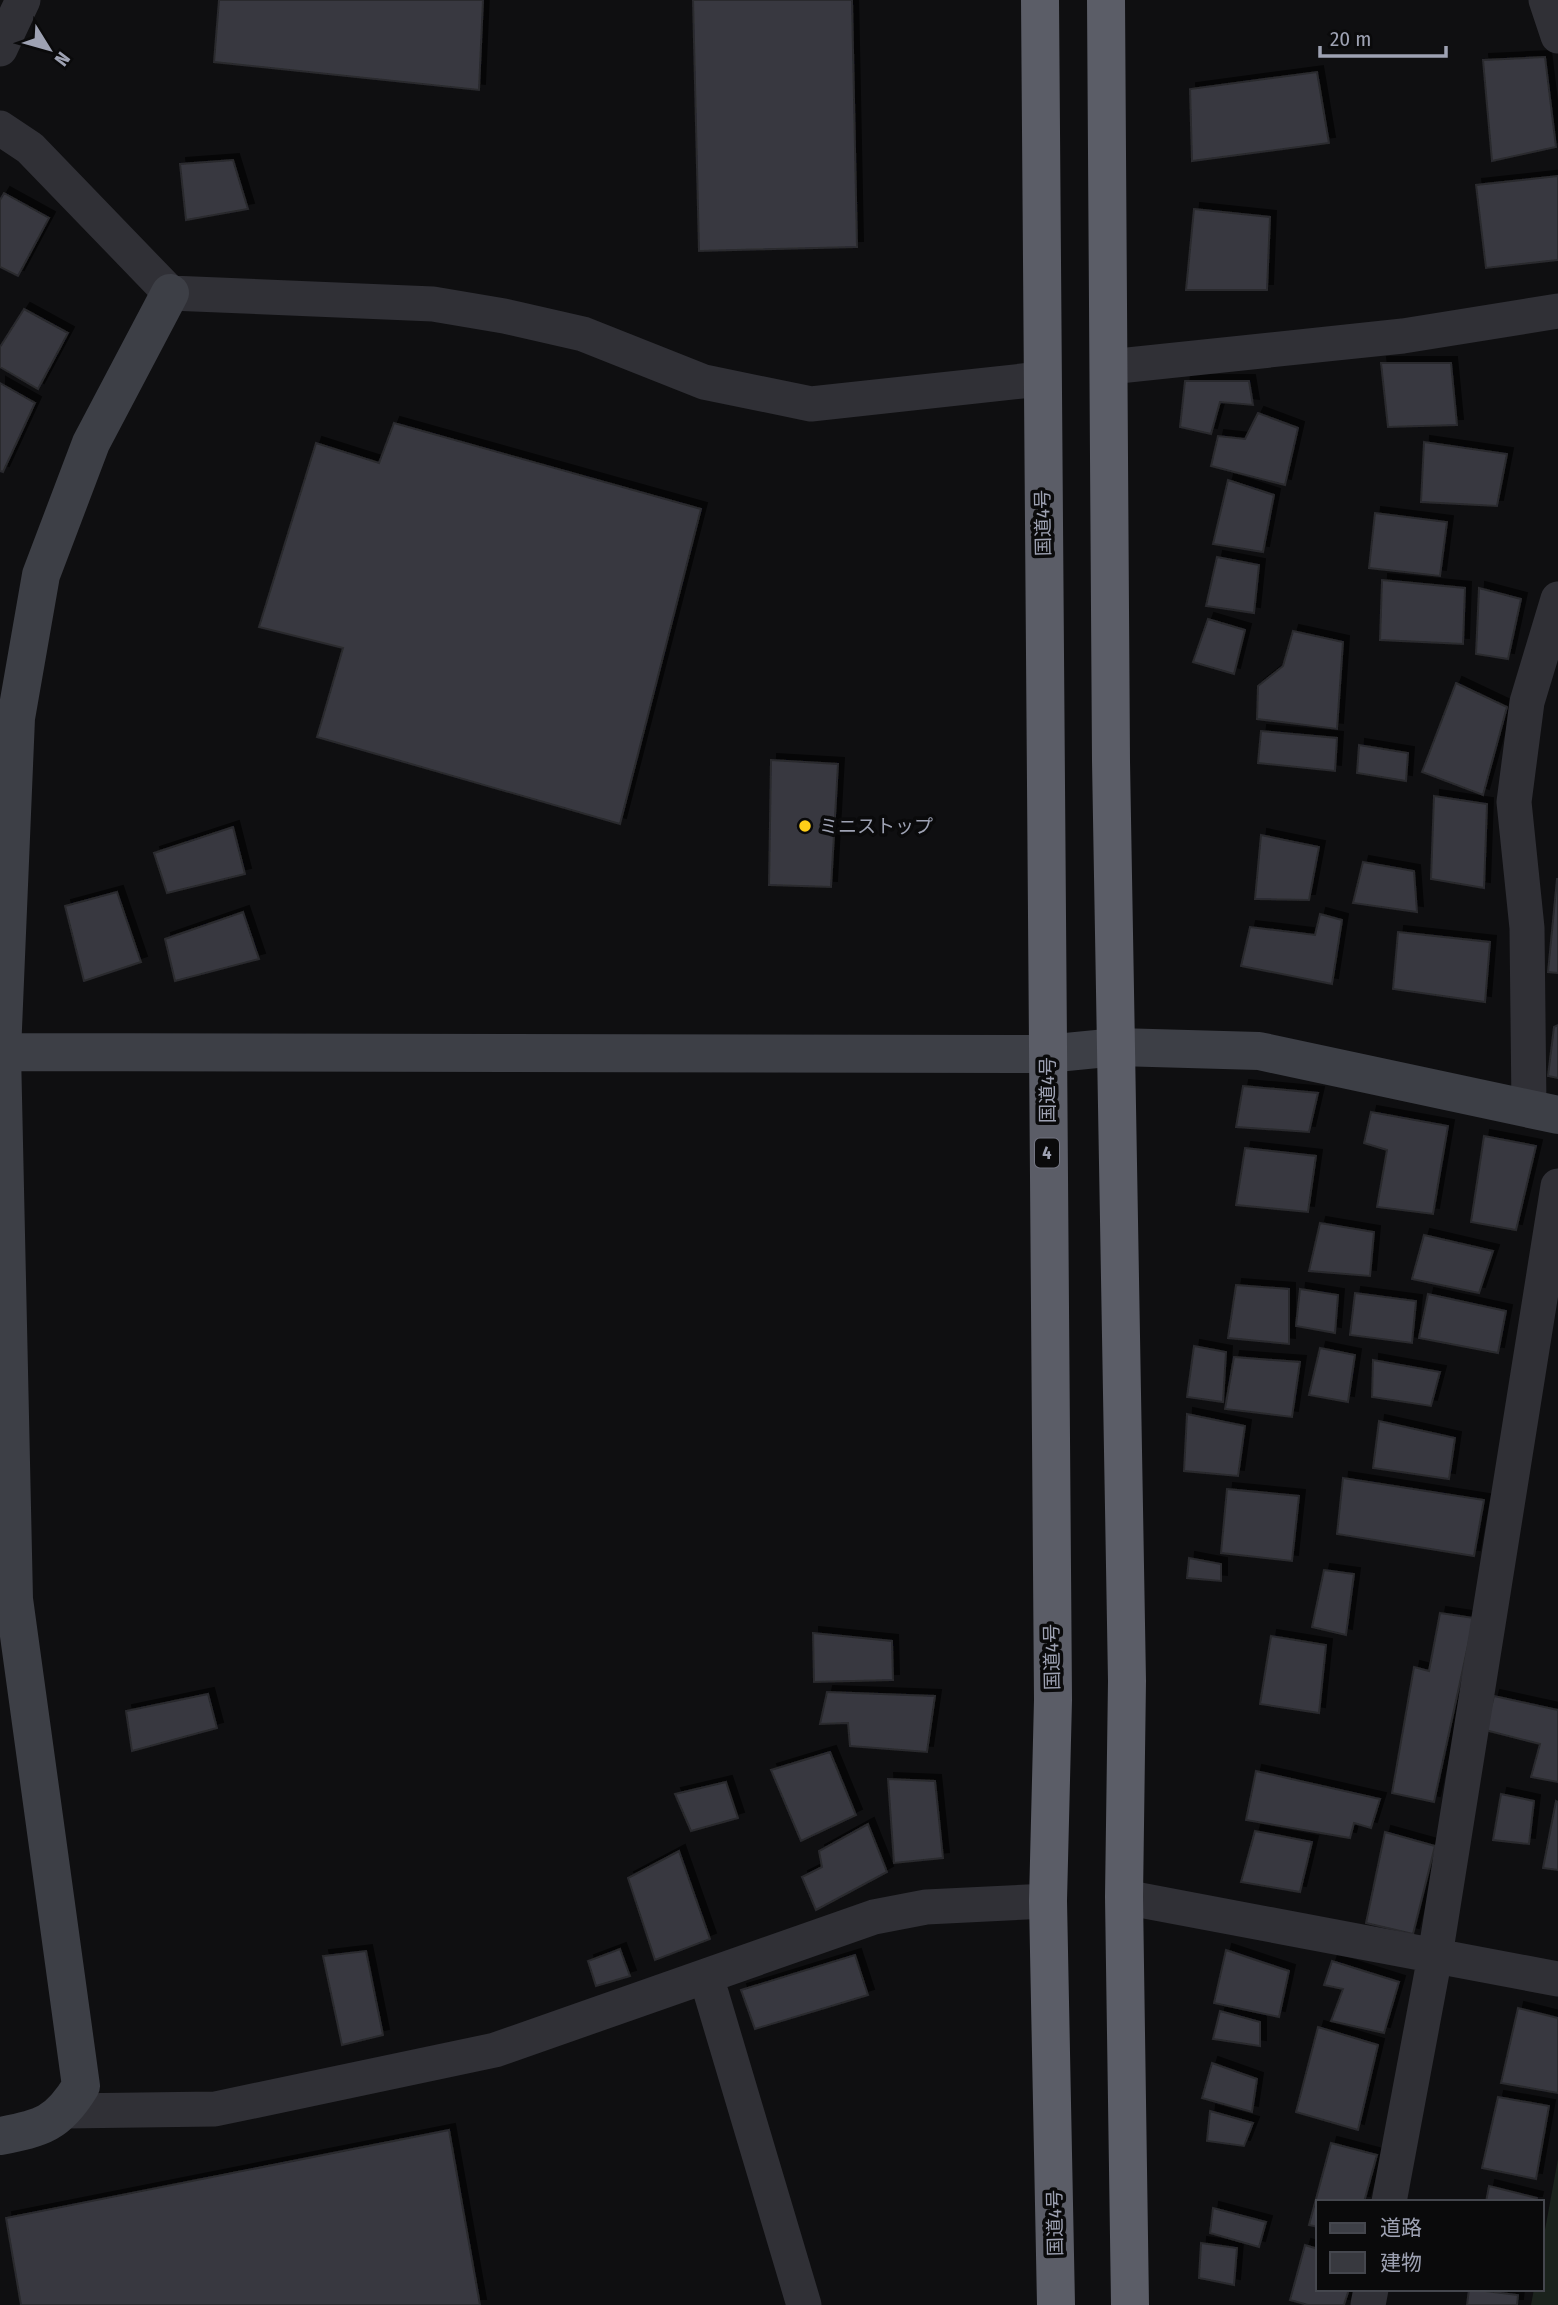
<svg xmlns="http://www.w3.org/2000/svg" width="1558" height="2305" font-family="'Fira Sans Condensed','Noto Sans JP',sans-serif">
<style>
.green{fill:#1b231d}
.building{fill:#38393f;stroke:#29292d;stroke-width:2;filter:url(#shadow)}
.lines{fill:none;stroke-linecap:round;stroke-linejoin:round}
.street{stroke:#303036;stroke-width:35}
.secondary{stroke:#3d3f46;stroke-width:38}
.highway{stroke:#5b5d67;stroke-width:38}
.poi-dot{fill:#ffce18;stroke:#0a0a0b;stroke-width:2.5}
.labels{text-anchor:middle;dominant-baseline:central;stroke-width:7;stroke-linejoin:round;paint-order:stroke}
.shield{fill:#0a0a0b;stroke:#727481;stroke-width:2}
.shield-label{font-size:18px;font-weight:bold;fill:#9ea2b3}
.street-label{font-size:19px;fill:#9ea2b3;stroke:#0a0a0b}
.poi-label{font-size:19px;fill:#9ea2b3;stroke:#0a0a0b;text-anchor:start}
</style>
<defs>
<filter id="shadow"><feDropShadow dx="6" dy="-6" stdDeviation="0" flood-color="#0009"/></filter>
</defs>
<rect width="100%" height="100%" fill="#0f0f11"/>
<path class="green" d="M1558 2159V2305H1531L1534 2289H1542V2246Z"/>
<path class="building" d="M219 0H483L479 90 214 62Z
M693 0H852L857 247 699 251Z
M1545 57 1556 147 1492 161 1483 60Z
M1317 72 1329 143 1192 161 1190 89Z
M233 160 248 209 186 220 180 164Z
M1558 176V260L1486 268 1476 185Z
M4 193 49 218 18 276 0 267V200Z
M1194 209 1270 217 1267 290H1186Z
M24 309 68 333 38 389 0 367V347Z
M1381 363H1451L1457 425 1388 427Z
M1185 381H1249L1253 405 1220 402 1211 434 1180 427Z
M0 383 35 403 3 472 0 471Z
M1258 413 1298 428 1285 485 1211 466 1218 436 1245 439Z
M394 423 701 509 620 824 317 737 343 648 259 627 316 443 379 463Z
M1424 442 1507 454 1497 506 1421 502Z
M1228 480 1274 495 1263 552 1213 544Z
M1375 513 1447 522 1440 576 1369 568Z
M1217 557 1259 565 1254 613 1206 606Z
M1382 580 1465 588 1463 644 1380 640Z
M1479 588 1521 599 1508 659 1476 654Z
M1208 619 1245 630 1234 674 1193 662Z
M1293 631 1343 642 1337 729 1257 719 1258 686 1283 666Z
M1456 683 1507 707 1483 795 1422 772Z
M1261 731 1337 738 1335 771 1258 763Z
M1359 745 1408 753 1406 781 1357 773Z
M771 760 838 764 831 887 769 885Z
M1434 796 1487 804 1484 888 1431 879Z
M233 827 245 874 167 893 154 853Z
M1261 835 1319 847 1309 900 1255 899Z
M1363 862 1414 871 1417 912 1353 903Z
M1557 879H1558V973L1548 972Z
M117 892 141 962 84 981 65 906Z
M243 912 259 959 175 981 165 939Z
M1320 914 1342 920 1332 984 1241 966 1250 927 1315 935Z
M1398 932 1490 942 1485 1002 1393 989Z
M1558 1025V1078L1548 1076 1554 1027Z
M1243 1086 1318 1093 1309 1132 1236 1127Z
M1371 1112 1448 1126 1433 1214 1377 1207 1387 1150 1364 1143Z
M1484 1136 1536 1146 1516 1230 1471 1222Z
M1245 1148 1316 1156 1308 1212 1236 1205Z
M1320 1223 1374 1232 1370 1276 1309 1271Z
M1424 1235 1493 1251 1479 1293 1412 1279Z
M1236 1285 1289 1289V1344L1228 1338Z
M1300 1289 1338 1295 1335 1333 1296 1326Z
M1355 1293 1416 1301 1412 1343 1350 1335Z
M1428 1294 1506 1311 1498 1353 1419 1338Z
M1194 1346 1226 1352 1223 1402 1187 1397Z
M1320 1348 1355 1355 1348 1402 1309 1395Z
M1234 1357 1300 1362 1292 1417 1225 1409Z
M1373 1360 1440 1372 1431 1406 1372 1397Z
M1187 1414 1245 1426 1238 1476 1184 1471Z
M1379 1421 1455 1438 1449 1479 1373 1468Z
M1343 1478 1484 1500 1474 1556 1337 1534Z
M1227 1489 1299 1496 1292 1561 1221 1553Z
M1189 1558 1221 1564V1581L1187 1578Z
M1324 1570 1354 1574 1346 1635 1312 1627Z
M1440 1613 1474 1618 1434 1802 1392 1793 1414 1667 1429 1671Z
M813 1633 892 1641 893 1680 814 1682Z
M1271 1636 1326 1645 1319 1713 1260 1704Z
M827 1692 935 1696 927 1752 850 1746 848 1723 820 1724Z
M208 1694 217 1728 132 1751 126 1711Z
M1494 1696 1558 1710V1782L1531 1777 1540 1744 1485 1730Z
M830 1752 856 1815 801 1841 771 1770Z
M1256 1771 1380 1799 1371 1828 1354 1823 1350 1838 1246 1820Z
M888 1779 935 1781 943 1858 894 1863Z
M726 1782 738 1818 691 1831 675 1794Z
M1501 1794 1534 1801 1529 1844 1493 1840Z
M1556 1801 1558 1802V1870L1543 1868Z
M868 1824 887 1872 816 1910 802 1877 822 1867 819 1851Z
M1255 1831 1312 1842 1300 1892 1241 1882Z
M1385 1832 1435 1846 1413 1934 1366 1923Z
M679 1851 710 1939 655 1960 628 1878Z
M620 1949 630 1976 596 1986 588 1961Z
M1226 1950 1289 1971 1279 2017 1214 2003Z
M366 1951 383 2035 342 2045 323 1956Z
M855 1955 868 1995 755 2029 741 1990Z
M1332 1961 1399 1982 1384 2033 1331 2021 1343 1989 1324 1985Z
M1518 2008 1558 2018V2093L1501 2083Z
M1220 2011 1260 2022V2046L1213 2039Z
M1318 2027 1378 2045 1358 2130 1296 2112Z
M1212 2063 1257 2079 1252 2112 1202 2098Z
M1498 2097 1549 2106 1536 2179 1482 2168Z
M1210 2111 1253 2123 1244 2146 1207 2141Z
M449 2130 480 2305H21L6 2218Z
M1331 2143 1377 2155 1364 2202H1318V2227L1309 2225Z
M1489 2186 1537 2198 1536 2202H1486Z
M1213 2208 1266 2222 1259 2247 1210 2233Z
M1201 2243 1237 2248 1234 2285 1199 2278Z
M1305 2245 1318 2249V2289H1349L1344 2305H1308L1290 2300Z
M1469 2289 1518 2295 1517 2305H1467Z"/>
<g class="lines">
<path class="street" d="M1546 0 1558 36
M0 49 23 0
M0 128 30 148 170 293 433 304 504 316 583 334 704 382 811 404 1041 379
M1109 367 1403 336 1558 311
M1529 1108 1527 928 1514 802 1527 702 1558 599
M1124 1897 1558 1979
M706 1976 804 2305
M65 2111 215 2109 495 2050 874 1917 926 1907 1048 1901
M1389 2202 1435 1956 1558 1186
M1368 2305 1371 2289"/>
<path class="secondary" d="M2 1052 1046 1054 1117 1047 1259 1051 1558 1115
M0 2136C42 2128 58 2124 81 2086L14 1599 2 1052 16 718 41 575 91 443 170 293"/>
<path class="highway" d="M1040 0 1053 1700 1048 1901 1056 2305
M1106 0 1111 761 1127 1681 1124 1897 1130 2305"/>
</g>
<circle class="poi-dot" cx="805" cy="826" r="7"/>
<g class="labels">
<rect class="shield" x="1035" y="1138.5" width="24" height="29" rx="5"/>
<g class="shield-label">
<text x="1047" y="1153">4</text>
</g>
<g class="street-label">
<text transform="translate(1043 523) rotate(-91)">国道4号</text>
<text transform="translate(1047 1090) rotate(-90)">国道4号</text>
<text transform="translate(1052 1657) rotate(-91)">国道4号</text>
<text transform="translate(1055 2223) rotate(-91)">国道4号</text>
</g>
<g class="poi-label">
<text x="819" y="826">ミニストップ</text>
</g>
</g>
<rect x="1316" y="2200" width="228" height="91" fill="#0a0a0b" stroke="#45474e" stroke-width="2"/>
<rect x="1330" y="2223" width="35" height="10" fill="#3d3f46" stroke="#45474e" stroke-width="2"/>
<text x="1380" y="2235" font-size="21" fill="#9ea2b3">道路</text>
<rect x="1330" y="2252" width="35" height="21" fill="#38393f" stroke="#45474e" stroke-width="2"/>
<text x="1380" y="2270" font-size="21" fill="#9ea2b3">建物</text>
<g transform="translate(49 49) rotate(127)" stroke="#0a0a0b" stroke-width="5" paint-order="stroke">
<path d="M0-5L12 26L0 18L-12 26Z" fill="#9ea2b3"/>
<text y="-10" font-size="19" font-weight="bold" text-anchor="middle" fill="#9ea2b3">N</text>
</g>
<path d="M1320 46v10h126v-10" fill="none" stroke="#9ea2b3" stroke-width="3.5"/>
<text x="1330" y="46" font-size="21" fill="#9ea2b3" stroke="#0a0a0b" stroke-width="5" paint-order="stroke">20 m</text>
</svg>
